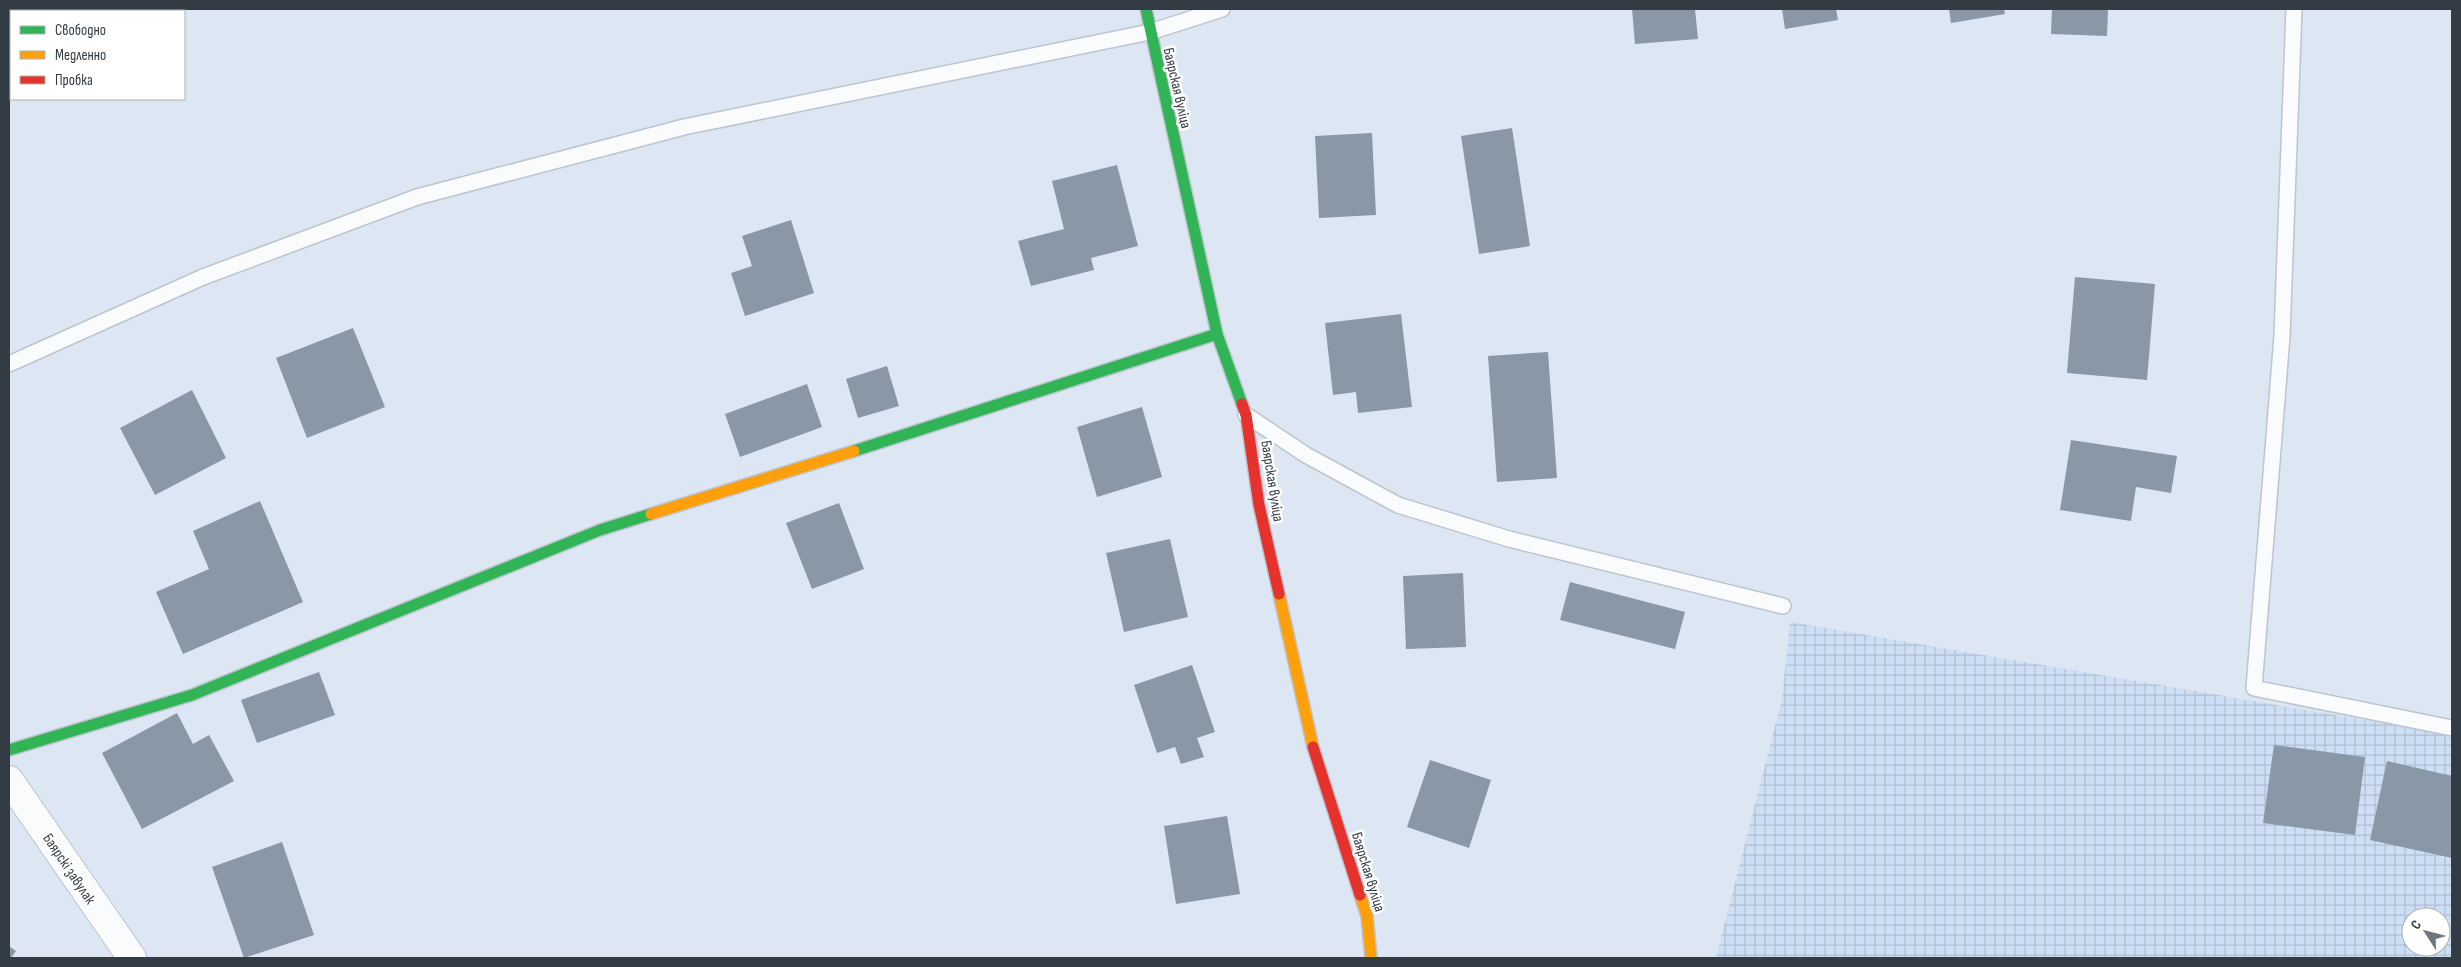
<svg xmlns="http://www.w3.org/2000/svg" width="2461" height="967" font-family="'Sofia Sans Condensed',sans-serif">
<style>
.industrial{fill:url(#industrial-grid);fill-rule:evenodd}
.building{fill:#8997a7}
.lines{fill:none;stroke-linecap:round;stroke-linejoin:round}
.lane-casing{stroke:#bcc5cf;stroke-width:18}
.street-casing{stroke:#bcc5cf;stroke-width:30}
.fast-casing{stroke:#bcc5cf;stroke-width:14}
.slow-casing{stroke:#bcc5cf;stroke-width:14}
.jam-casing{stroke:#bcc5cf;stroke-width:14}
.lane{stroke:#fafbfd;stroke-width:15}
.street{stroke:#fafbfd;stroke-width:28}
.fast{stroke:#30b455;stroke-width:11}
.slow{stroke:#ff9f0a;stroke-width:11}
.jam{stroke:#e5322d;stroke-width:11}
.labels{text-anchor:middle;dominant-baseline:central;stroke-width:5;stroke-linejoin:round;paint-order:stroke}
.street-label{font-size:15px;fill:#333b44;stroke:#fff}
</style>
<defs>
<pattern id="industrial-grid" width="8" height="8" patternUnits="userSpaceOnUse" patternTransform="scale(1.25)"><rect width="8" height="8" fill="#cddff5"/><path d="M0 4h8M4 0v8" fill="none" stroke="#b0c0d3"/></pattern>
</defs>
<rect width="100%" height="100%" fill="#dce7f3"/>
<path class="industrial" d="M1790 622 2452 735V958H1716L1782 699ZM2411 917H2441V947H2411Z"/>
<path class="building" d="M1632 9H1695L1698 39 1635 44Z
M1782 9H1836L1838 20 1785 29Z
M1949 9H2004L2005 14 1951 23Z
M2052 9H2108L2107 36 2051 34Z
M1512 128 1530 246 1479 254 1461 136Z
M1372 133 1376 215 1319 218 1315 136Z
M1117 165 1138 246 1091 258 1094 270 1031 286 1018 241 1064 229 1052 181Z
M791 220 814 293 745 316 731 273 752 266 742 236Z
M2075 277 2155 284 2147 380 2067 373Z
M1401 314 1412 407 1358 413 1356 392 1333 395 1325 323Z
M353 328 385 407 307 438 276 358Z
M1548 352 1557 478 1497 482 1488 356Z
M887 366 899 406 858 418 846 379Z
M807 384 822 427 740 457 725 414Z
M192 390 226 458 155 495 120 428Z
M1142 407 1162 477 1097 497 1077 427Z
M2071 440 2177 456 2171 493 2136 487 2131 521 2060 510Z
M260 501 303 602 183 654 156 592 209 569 193 531Z
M839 503 864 569 812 589 786 523Z
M1170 539 1188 617 1124 632 1106 553Z
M1463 573 1466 647 1406 649 1403 576Z
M1570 582 1685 612 1675 649 1560 620Z
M1192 665 1215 732 1197 738 1204 757 1181 764 1175 747 1157 753 1134 685Z
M319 672 335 715 257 743 241 700Z
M177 713 193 744 209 735 234 781 142 829 102 753Z
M2274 745 2365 757 2355 835 2263 823Z
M1430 760 1491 780 1469 848 1407 827Z
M2387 761 2452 776V858L2370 840Z
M1227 816 1240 894 1176 904 1164 826Z
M282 842 314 935 244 958 212 867Z
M9 946 16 951 11 958H9Z"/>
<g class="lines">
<g class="lane-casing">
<path id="lane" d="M2294 9 2282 336 2254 688 2452 728
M9 364 203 277 417 197 684 127 1150 32 1222 9
M1246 415 1306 455 1398 505 1509 539 1783 606"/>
</g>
<g class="street-casing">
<path id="street" d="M9 780 132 958"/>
</g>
<g class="fast-casing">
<path id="fast" d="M1146 9 1217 334 1242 404
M9 24 11 23
M854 451 1217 334
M9 750 192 695 600 530 651 514"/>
</g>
<g class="slow-casing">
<path id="slow" d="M651 514 854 451
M1279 594 1313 747
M1360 895 1367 916 1371 958"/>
</g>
<g class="jam-casing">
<path id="jam" d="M34 11 39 9
M1242 404 1246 415 1259 505 1279 594
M1313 747 1360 895"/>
</g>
<use href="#lane" class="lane"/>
<use href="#street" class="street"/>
<use href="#fast" class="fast"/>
<use href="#slow" class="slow"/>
<use href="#jam" class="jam"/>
</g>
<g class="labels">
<g class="street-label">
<text transform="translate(1177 88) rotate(77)">Баярская вуліца</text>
<text transform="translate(1272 481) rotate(81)">Баярская вуліца</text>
<text transform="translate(69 869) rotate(56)">Баярскі завулак</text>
<text transform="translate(1368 872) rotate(73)">Баярская вуліца</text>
</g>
</g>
<rect width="2461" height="967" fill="none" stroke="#333b44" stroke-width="20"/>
<rect x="10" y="10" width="175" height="90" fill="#ffffff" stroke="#adb1b4"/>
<rect x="20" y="26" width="25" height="8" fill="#30b455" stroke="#adb1b4"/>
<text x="55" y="35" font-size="15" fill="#333b44">Свободно</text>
<rect x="20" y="51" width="25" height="8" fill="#ff9f0a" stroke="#adb1b4"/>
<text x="55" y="60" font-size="15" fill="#333b44">Медленно</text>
<rect x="20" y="76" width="25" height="8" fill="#e5322d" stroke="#adb1b4"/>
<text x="55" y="85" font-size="15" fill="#333b44">Пробка</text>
<g transform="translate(2426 932) rotate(306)"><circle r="24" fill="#ffffff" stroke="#adb1b4"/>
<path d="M0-4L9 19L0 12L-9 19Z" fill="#6e7781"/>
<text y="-8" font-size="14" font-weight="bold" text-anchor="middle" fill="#333b44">С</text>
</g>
</svg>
